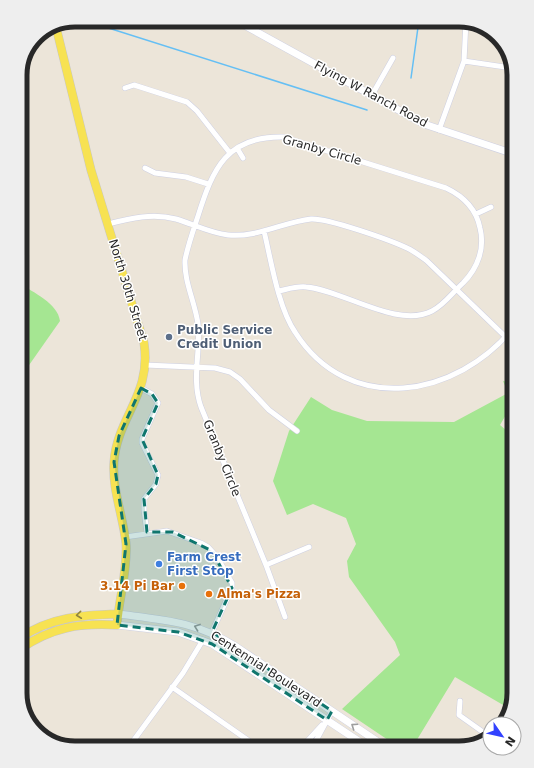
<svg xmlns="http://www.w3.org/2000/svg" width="534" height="768" font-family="'DejaVu Sans',sans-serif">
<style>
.green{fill:#a5e692}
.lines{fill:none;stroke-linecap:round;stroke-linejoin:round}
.stream{stroke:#65bff4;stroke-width:1.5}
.street-casing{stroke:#ced0e2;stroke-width:6}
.secondary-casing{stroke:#ced0e2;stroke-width:8}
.primary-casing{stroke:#c7c7c7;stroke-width:9}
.street{stroke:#fff;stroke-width:5}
.secondary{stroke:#fff;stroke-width:7}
.primary{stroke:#f7e252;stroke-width:8}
.oneway{stroke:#90853d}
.oneway2{stroke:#9e9e9e}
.marked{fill:#0f766e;fill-opacity:0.2;stroke:#0f766e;stroke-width:3;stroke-dasharray:8 5;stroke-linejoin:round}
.service-dot{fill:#5c6f8a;stroke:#fff;stroke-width:1.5}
.shop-dot{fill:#3f7fe0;stroke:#fff;stroke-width:1.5}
.food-dot{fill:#e8710a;stroke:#fff;stroke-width:1.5}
.labels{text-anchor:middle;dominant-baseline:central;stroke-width:3;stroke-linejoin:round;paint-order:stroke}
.street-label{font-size:12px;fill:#282828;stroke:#fff}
.service-label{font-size:12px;font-weight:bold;fill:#4e5e75;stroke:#fff;text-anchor:start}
.shop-label{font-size:12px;font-weight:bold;fill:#366cbe;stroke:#fff;text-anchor:start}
.food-label{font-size:12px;font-weight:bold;fill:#c56008;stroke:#fff;text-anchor:end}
.rim{fill:none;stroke:#282828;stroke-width:5}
</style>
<rect width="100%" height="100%" fill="#ece5d9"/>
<path class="green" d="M20 283C33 293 58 303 60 321L20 378Z
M503 381 514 383V412L507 413 500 425 514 437V483L508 496 510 504 514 506V693L510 709 455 677 412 748H400L342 709 400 655 395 642 349 577 347 561 356 544 346 518 313 504 287 515 273 481 289 431 311 397 332 410 367 421 454 422 508 393Z"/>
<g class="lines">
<path class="stream" d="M72 21 99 25 367 110
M411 78 419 20"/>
<g class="street-casing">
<path id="street" d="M464 61 512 68
M125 88 134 85 187 102 197 111 230 153
M372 95 393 58
M439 130 464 61 466 21
M237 148 243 158
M145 168 155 173 186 177 208 184
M476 214 491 207
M108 224C131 218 153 213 176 219 193 224 210 233 228 235 257 238 283 222 311 219 328 218 390 240 407 248 414 251 420 256 427 261L514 345
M264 231C271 260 278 307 295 332 349 417 457 398 514 327
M279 291C288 289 297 286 306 287 343 290 397 329 432 311 444 305 453 292 463 283 478 268 485 248 480 228 476 208 463 196 446 188L283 137C227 136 213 168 198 216 193 231 188 245 185 260 184 282 195 302 198 324 201 352 191 379 201 407L266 565 285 617
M145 365 215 368 230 372 240 379 269 410 297 431
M141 388 152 394 158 403 142 439V443L158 475 156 484 144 499V510L147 533
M125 537 167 531 201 543 208 547 217 557 232 583V588L212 632
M266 565 309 547
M172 687 259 748
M460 701 459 715 490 737
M128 748 183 673 203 640
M301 748 322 725
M312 748 332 711"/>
</g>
<g class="secondary-casing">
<path id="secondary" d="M235 20 424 124 514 154
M118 614C164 620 194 621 235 646L387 748
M117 625 178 632 212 644 369 748"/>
</g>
<g class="primary-casing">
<path id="primary" d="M20 638C50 617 83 615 118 614
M20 649C52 627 79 623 117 625 119 598 128 570 126 543 123 516 112 489 114 462 117 417 152 395 144 343L91 170 56 27"/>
</g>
<use href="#street" class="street"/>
<use href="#secondary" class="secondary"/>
<use href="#primary" class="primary"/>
</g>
<defs><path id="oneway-chevron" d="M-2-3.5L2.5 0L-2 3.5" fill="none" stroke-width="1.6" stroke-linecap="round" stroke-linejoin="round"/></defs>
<use class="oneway" href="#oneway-chevron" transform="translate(79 615) rotate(174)"/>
<g class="oneway2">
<use href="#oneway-chevron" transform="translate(197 627) rotate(-160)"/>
<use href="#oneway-chevron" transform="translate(354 726) rotate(-146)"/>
</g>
<path class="marked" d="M141 388 152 394 158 403 142 439 158 475 156 484 144 499 147 532H173L212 551 232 588 212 632 332 711 327 720 212 644 178 632 117 625 126 544 114 462 119 436Z"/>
<circle class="service-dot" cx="169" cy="337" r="4"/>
<circle class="shop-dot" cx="159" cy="564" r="4"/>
<g class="food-dot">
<circle cx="182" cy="586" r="4"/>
<circle cx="209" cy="594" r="4"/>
</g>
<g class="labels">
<g class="street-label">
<text transform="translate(371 94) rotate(28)">Flying W Ranch Road</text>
<text transform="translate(322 150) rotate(16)">Granby Circle</text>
<text transform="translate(128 290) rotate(73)">North 30th Street</text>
<text transform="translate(222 458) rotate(68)">Granby Circle</text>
<text transform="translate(266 669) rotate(33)">Centennial Boulevard</text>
</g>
<g class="service-label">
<text x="177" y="330">Public Service<tspan x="177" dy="14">Credit Union</tspan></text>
</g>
<g class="shop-label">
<text x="167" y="557">Farm Crest<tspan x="167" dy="14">First Stop</tspan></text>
</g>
<g class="food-label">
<text x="174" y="586">3.14 Pi Bar</text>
<text x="217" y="594" text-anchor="start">Alma's Pizza</text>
</g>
</g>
<path d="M0 0H534V768H0ZM75 27H459A48 48 0 0 1 507 75V693A48 48 0 0 1 459 741H75A48 48 0 0 1 27 693V75A48 48 0 0 1 75 27Z" fill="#eee" fill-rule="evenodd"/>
<path class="rim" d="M75 27H459A48 48 0 0 1 507 75V693A48 48 0 0 1 459 741H75A48 48 0 0 1 27 693V75A48 48 0 0 1 75 27Z"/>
<g transform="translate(502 736) rotate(124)"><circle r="19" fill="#ffffff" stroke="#a9a9a9"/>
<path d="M0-3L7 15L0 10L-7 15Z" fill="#3242ff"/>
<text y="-6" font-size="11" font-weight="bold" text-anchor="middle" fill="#282828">N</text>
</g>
</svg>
